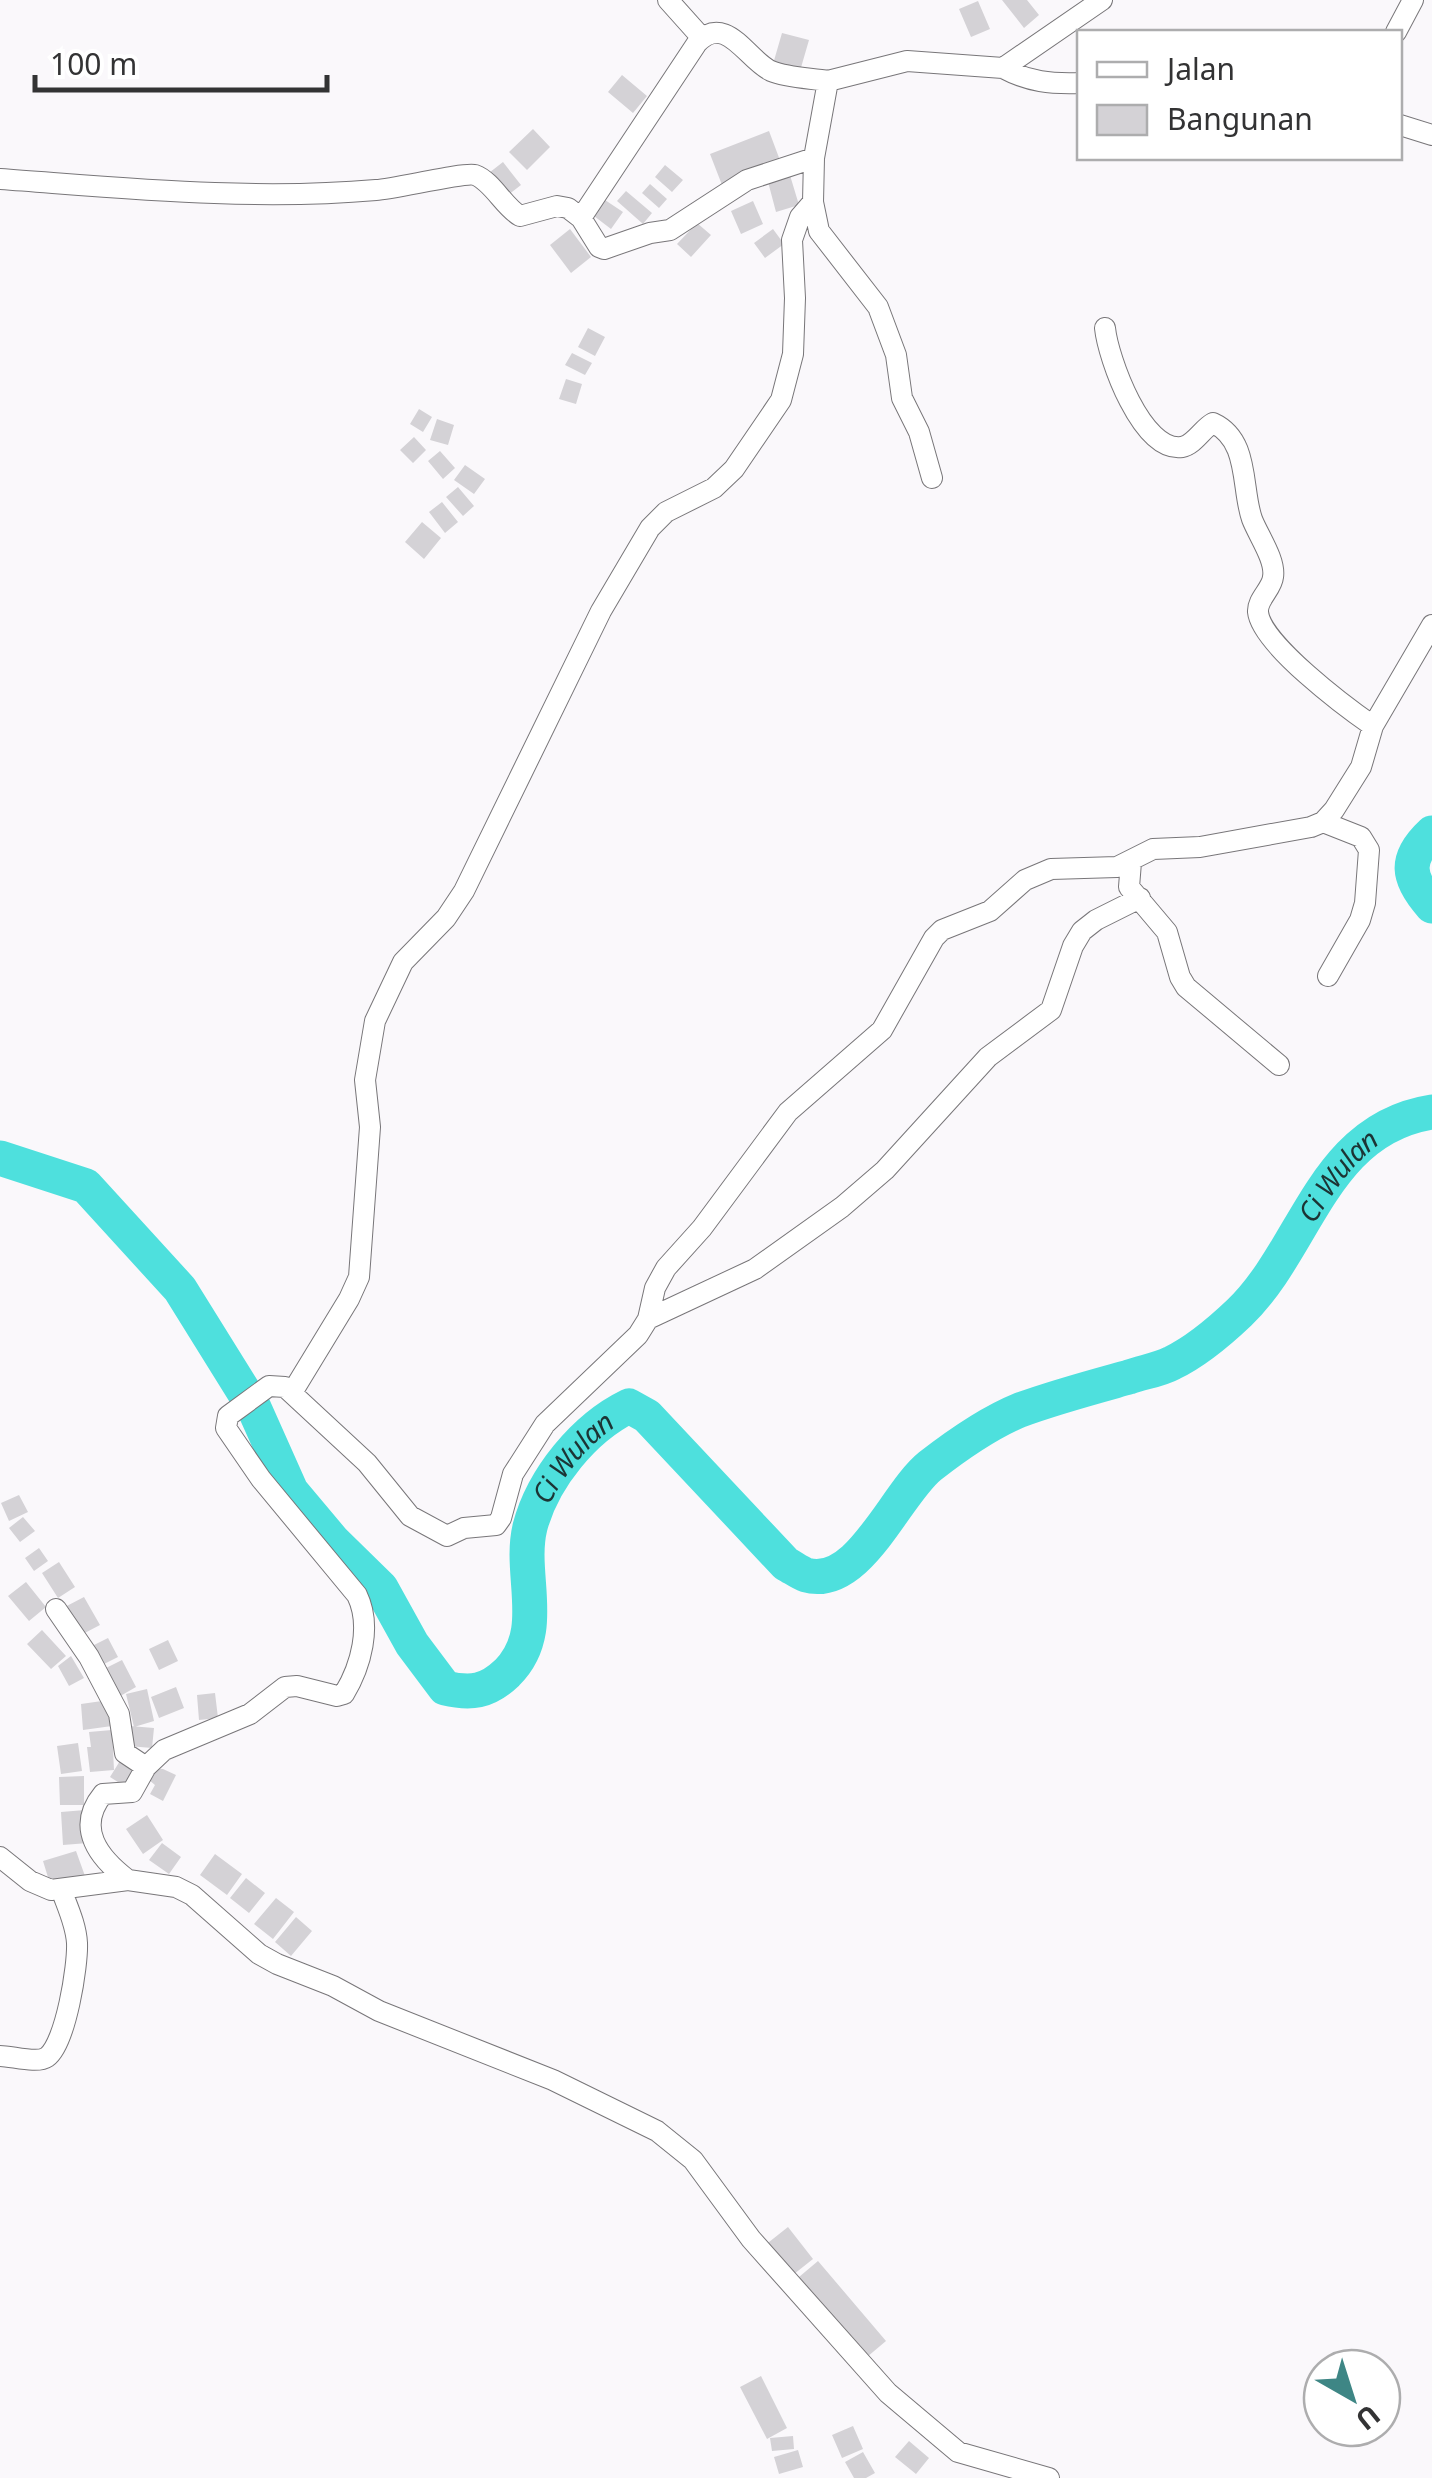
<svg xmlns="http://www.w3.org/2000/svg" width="1432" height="2478" font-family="'Noto Sans',sans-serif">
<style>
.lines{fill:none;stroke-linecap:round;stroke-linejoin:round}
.river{stroke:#4ee0dd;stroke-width:35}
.building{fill:#d4d2d6}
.minor-casing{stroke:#787679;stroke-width:22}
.minor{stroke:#fff;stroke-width:20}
.labels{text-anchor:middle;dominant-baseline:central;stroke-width:8;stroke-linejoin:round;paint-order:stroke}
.water-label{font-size:28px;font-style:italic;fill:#1c3434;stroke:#fff}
</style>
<rect width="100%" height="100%" fill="#faf8fb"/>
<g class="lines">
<g class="river">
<path d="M1432 833C1404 859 1407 878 1432 906"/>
<path id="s1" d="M0 1158 86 1186 180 1289 254 1408 291 1491 333 1541 381 1588 412 1644 445 1688C471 1694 487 1692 507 1673 549 1631 518 1576 530 1527 543 1478 584 1428 629 1406L647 1416 786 1564C792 1567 800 1573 806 1575 859 1590 895 1494 930 1466 957 1445 988 1423 1020 1410 1055 1397 1093 1387 1129 1377 1143 1372 1159 1370 1172 1363 1197 1351 1219 1332 1239 1313 1307 1248 1322 1129 1432 1112"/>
</g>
</g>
<path class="building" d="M1002 0H1027L1039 15 1024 28Z
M978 1 990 29 971 37 959 9Z
M782 33 809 40 800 71 773 64Z
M622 75 647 96 633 113 608 92Z
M533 129 550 147 527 170 509 152Z
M769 131 781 163 722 185 710 154Z
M503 162 521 185 503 199 485 176Z
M665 165 683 180 672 192 655 177Z
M789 172 799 205 776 212 767 178Z
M650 184 667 199 659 208 642 193Z
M626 191 652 213 643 224 617 201Z
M605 200 623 212 611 229 594 216Z
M753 201 763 224 741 234 731 211Z
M697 223 711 235 691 257 677 244Z
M570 229 591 257 571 273 550 245Z
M773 229 784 244 765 258 754 243Z
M588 328 605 337 595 356 578 347Z
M572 353 592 363 585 375 565 365Z
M566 379 582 384 576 404 559 399Z
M419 409 432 417 423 432 410 424Z
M437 419 454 425 448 445 430 440Z
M414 437 426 450 413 463 400 450Z
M440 451 455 468 443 479 428 461Z
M465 465 485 479 474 494 454 480Z
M458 487 474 506 463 516 446 497Z
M442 502 458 522 445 533 429 512Z
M422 522 441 538 424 559 405 542Z
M19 1495 28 1512 9 1521 1 1503Z
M23 1517 35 1531 20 1542 9 1528Z
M39 1548 48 1561 34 1571 25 1558Z
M59 1562 75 1587 58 1598 42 1573Z
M26 1582 46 1607 29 1621 8 1596Z
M84 1597 100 1625 77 1637 61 1609Z
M42 1630 66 1656 51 1669 27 1644Z
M108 1638 118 1657 98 1667 88 1648Z
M168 1640 178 1661 159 1670 149 1649Z
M71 1656 84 1678 69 1686 58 1666Z
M122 1660 136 1687 115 1699 100 1671Z
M176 1687 184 1708 159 1718 151 1697Z
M147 1689 154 1721 134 1727 126 1694Z
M215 1693 218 1718 199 1720 197 1695Z
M109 1700 112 1726 83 1730 81 1704Z
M130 1726 154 1728 152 1748 128 1746Z
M112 1730 114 1770 90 1772 87 1747H91L89 1732Z
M78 1743 82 1771 61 1774 57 1746Z
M123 1756 142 1768 129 1789 110 1777Z
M151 1768 163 1769 176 1775 163 1801 150 1794 155 1785 149 1780Z
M84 1776V1805H60L59 1777Z
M85 1810 88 1843 63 1845 61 1812Z
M147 1815 163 1840 143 1854 126 1829Z
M162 1843 181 1857 169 1874 149 1860Z
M76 1851 85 1876 51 1887 43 1861Z
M215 1854 242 1874 227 1895 200 1875Z
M246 1878 265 1893 249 1913 230 1898Z
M276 1898 294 1912 273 1939 254 1924Z
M296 1917 312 1931 291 1956 275 1942Z
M788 2227 813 2259 789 2278 764 2246Z
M818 2261 886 2341 867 2357 799 2277Z
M761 2376 787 2428 767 2439 740 2387Z
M853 2426 863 2449 842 2458 832 2435Z
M793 2436 794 2449 772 2451 770 2438Z
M909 2441 929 2458 916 2474 895 2457Z
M798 2450 803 2467 779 2474 774 2457Z
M863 2452 875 2473 866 2478H854L845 2462Z"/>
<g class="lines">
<g class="minor-casing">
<path id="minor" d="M668 0 702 38
M1396 32 1413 0
M1003 68C1029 82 1051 84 1080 83
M1400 125 1432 135
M0 179C125 188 251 201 376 190 395 189 464 172 475 175 492 181 504 207 520 216L557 206 568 208 581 218 599 247 604 249 650 233 670 230 747 180 814 158
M813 202 819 231 878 307 896 355 902 398 919 432 932 478
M581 218 697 43C726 12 747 60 771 71 788 78 811 78 828 81
M1105 328C1108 358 1142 453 1182 447 1194 445 1203 428 1213 423 1250 440 1241 488 1252 519 1258 535 1276 560 1273 577 1272 589 1257 599 1258 612 1261 644 1347 708 1373 726
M1323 822 1361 837 1369 850 1365 903 1360 920 1328 976
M1131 862 1129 887 1167 932 1180 977 1186 987 1279 1065
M648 1319 755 1269 842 1207 885 1170 988 1057 1051 1010 1073 946 1082 931 1096 920 1140 898
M293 1391 349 1299 359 1277 370 1127 365 1080 375 1021 403 962 446 918 464 891 601 611 650 528 666 512 714 488 734 469 781 400 793 354 795 298 792 240 800 217 813 202 814 158 828 81 907 61 1003 68 1102 0
M56 1609 89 1657 119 1714 125 1753 146 1767
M0 1857 30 1881 51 1890 128 1880 176 1887 192 1895 259 1954 277 1964 333 1986 379 2011 553 2080 657 2131 693 2160 751 2239 888 2393 958 2452 1049 2478
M128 1880C99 1858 75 1828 103 1794L132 1792 146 1767 164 1750 250 1714 285 1687 297 1686 337 1696 344 1694C361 1666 372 1626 357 1595L261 1479 226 1428 228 1416 269 1386 285 1387 367 1463 410 1516 447 1536 464 1528 496 1525 501 1518 513 1474 545 1424 638 1335 648 1319 655 1288 666 1268 702 1228 788 1112 882 1030 934 938 942 930 990 911 1025 880 1051 869 1117 867 1153 849 1200 847 1311 827 1323 822 1334 810 1361 767 1373 726 1432 625
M0 2056C12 2056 37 2064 47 2057 66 2043 78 1965 77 1943 76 1924 67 1906 61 1889"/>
</g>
<use href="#minor" class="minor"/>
</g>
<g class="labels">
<g class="water-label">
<text stroke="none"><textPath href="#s1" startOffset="2032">Ci Wulan</textPath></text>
<text stroke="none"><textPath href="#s1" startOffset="1015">Ci Wulan</textPath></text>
</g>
</g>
<rect x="1077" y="30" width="325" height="130" fill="#ffffff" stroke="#adadae" stroke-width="2.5"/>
<rect x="1097" y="62" width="50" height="15" fill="#ffffff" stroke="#adadae" stroke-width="2.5"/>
<text x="1167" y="80" font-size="30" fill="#333334">Jalan</text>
<rect x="1097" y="105" width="50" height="30" fill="#d4d2d6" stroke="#adadae" stroke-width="2.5"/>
<text x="1167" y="130" font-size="30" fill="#333334">Bangunan</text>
<g transform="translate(1352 2398) rotate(141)"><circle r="48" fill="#ffffff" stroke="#adadae" stroke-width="2.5"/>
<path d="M0-8L18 38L0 25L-18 38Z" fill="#3e8685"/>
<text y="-15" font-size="28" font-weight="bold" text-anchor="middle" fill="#333334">U</text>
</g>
<path d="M35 75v15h292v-15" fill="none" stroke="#333334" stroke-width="5"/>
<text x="50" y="75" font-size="30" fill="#333334" stroke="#ffffff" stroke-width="8" paint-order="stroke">100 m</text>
</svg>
